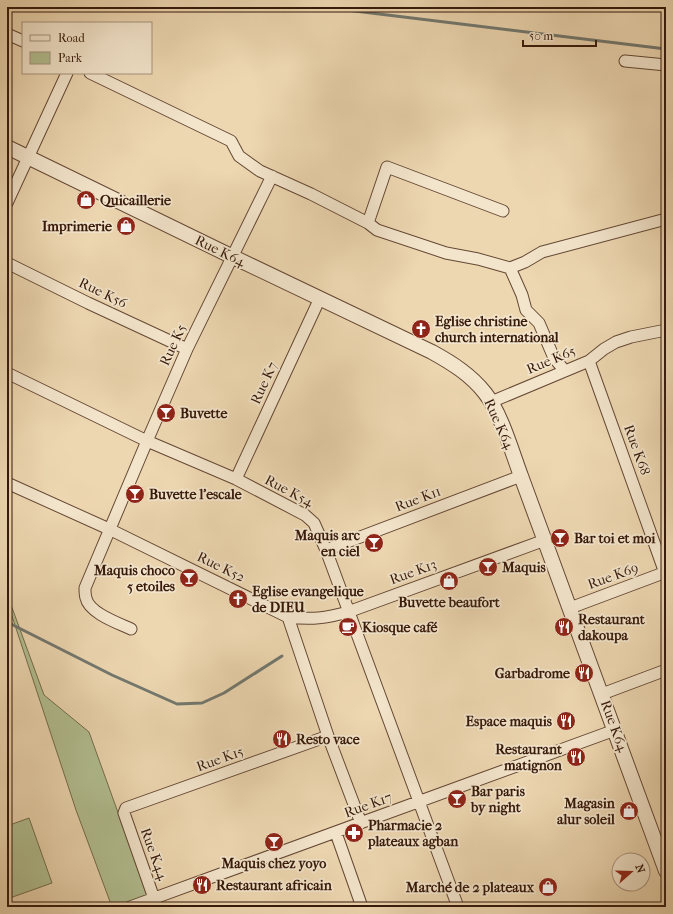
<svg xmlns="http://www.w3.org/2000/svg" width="673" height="914" font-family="'IM FELL French Canon',serif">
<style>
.green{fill:#b2bf91;stroke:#746c4e}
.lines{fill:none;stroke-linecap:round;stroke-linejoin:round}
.stream{stroke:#72786f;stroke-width:3}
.minor-casing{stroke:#644834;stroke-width:13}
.tertiary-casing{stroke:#644834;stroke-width:16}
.minor{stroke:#f3e5cc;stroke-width:11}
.tertiary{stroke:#f3e5cc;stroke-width:14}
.labels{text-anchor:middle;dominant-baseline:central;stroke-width:3.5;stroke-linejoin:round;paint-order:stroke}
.poi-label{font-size:14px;font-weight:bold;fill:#36190b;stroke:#f3e5cc;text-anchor:start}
.street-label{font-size:14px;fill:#36190b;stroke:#f3e5cc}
</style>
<rect width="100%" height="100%" fill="#edd7b1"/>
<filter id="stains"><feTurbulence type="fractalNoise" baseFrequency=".005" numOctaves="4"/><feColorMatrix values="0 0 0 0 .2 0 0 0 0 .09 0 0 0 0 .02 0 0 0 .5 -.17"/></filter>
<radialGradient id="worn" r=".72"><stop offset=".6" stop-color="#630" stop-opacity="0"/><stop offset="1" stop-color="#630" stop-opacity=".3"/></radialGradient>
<path class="green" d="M7 594 44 695 89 732 152 907H112L76 810 7 601Z
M29 818 52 883 7 899V826Z"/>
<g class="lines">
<path class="stream" d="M322 7 666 49
M7 622 112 675 177 704 202 703 224 693 282 656"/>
<g class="minor-casing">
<path id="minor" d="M7 34 23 41
M625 61 666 65
M90 73 231 141 239 156 260 171 311 194 368 223 377 230 446 253 478 259 510 268 525 262 542 252 666 219
M7 203 67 73
M368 223 387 167 503 211
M7 263 88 303 187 349
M510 268 522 295 526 310 539 323 554 358 565 371
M589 361 665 573
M7 373 147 441 236 479 305 515 314 523 326 550 458 907
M491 402 589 361 604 349 616 342 631 337 666 330
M236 479 320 298
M7 483 109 529 288 617C312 620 326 618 348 612L545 540
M326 550 521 476
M570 608 666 572
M288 617 328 736 361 823
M131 629C118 623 89 613 86 598 85 595 85 591 85 588L147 441 187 349 272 176
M602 694 666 670
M336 833 362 907
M130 907 615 730
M157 907 124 813 126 808 328 736"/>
</g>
<g class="tertiary-casing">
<path id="tertiary" d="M7 147 231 256 432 352C452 363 471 375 485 393 501 413 512 452 521 476L666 871"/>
</g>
<use href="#minor" class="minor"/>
<use href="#tertiary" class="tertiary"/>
</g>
<defs>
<g id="shop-disc" transform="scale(1)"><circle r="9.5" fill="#8f2418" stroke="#f3e5cc"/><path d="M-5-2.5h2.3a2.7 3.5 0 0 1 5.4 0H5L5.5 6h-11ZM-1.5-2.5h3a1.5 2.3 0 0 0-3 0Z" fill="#fff"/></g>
<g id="church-disc" transform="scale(1)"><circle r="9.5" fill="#8f2418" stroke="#f3e5cc"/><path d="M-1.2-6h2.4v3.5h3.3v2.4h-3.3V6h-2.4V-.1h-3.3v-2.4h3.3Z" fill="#fff"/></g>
<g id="bar-disc" transform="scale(1)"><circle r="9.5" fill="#8f2418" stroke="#f3e5cc"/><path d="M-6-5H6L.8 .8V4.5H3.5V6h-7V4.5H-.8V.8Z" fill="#fff"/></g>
<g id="cafe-disc" transform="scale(1)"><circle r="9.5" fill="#8f2418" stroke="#f3e5cc"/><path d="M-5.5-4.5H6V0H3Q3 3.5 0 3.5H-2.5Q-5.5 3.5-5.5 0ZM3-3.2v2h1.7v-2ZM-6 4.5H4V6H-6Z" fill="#fff"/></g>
<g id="restaurant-disc" transform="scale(1)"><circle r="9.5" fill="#8f2418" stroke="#f3e5cc"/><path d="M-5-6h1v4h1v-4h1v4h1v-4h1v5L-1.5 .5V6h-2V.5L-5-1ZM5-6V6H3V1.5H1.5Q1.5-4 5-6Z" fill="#fff"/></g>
<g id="pharmacy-disc" transform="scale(1)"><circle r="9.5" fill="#8f2418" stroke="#f3e5cc"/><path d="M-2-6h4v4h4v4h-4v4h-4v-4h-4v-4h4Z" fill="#fff"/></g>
</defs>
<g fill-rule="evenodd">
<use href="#shop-disc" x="86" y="200"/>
<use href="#shop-disc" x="126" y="226"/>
<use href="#church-disc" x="421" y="329"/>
<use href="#bar-disc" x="166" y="413"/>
<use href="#bar-disc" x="135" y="494"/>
<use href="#bar-disc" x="560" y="538"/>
<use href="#bar-disc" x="374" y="543"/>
<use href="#bar-disc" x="488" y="567"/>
<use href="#bar-disc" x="189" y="578"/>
<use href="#shop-disc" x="449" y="581"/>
<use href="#church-disc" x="238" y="599"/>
<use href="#cafe-disc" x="348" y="627"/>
<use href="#restaurant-disc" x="564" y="627"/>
<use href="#restaurant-disc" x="584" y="673"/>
<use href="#restaurant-disc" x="566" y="721"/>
<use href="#restaurant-disc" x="282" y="739"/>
<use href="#restaurant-disc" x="576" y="757"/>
<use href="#bar-disc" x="457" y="799"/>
<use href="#shop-disc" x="629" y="811"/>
<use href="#pharmacy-disc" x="354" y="833"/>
<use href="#bar-disc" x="274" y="842"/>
<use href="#restaurant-disc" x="202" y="885"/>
<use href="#shop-disc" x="548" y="887"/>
</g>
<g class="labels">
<g class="poi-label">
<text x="100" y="200">Quicaillerie</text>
<text x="112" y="226" text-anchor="end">Imprimerie</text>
<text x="435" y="321">Eglise christine<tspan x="435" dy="16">church international</tspan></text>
<text x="180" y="413">Buvette</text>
<text x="149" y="494">Buvette l'escale</text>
<text x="360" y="535" text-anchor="end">Maquis arc<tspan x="360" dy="16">en ciel</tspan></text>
<text x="574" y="538">Bar toi et moi</text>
<text x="502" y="567">Maquis</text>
<text x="175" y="570" text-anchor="end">Maquis choco<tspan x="175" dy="16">5 etoiles</tspan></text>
<text x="252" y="591">Eglise evangelique<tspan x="252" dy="16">de DIEU</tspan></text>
<text x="449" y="602" text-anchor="middle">Buvette beaufort</text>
<text x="578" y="619">Restaurant<tspan x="578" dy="16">dakoupa</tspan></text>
<text x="362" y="627">Kiosque café</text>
<text x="570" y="673" text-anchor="end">Garbadrome</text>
<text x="552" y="721" text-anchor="end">Espace maquis</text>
<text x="296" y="739">Resto vace</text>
<text x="562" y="749" text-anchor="end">Restaurant<tspan x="562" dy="16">matignon</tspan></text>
<text x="471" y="791">Bar paris<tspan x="471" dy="16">by night</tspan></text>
<text x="615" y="803" text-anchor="end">Magasin<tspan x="615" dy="16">alur soleil</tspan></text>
<text x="368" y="825">Pharmacie 2<tspan x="368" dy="16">plateaux agban</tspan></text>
<text x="274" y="863" text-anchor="middle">Maquis chez yoyo</text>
<text x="216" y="885">Restaurant africain</text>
<text x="534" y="887" text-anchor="end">Marché de 2 plateaux</text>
</g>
<g class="street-label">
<text transform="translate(220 251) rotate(26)">Rue K64</text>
<text transform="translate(103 293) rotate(26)">Rue K56</text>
<text transform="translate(173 345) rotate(-65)">Rue K5</text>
<text transform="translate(551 360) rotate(-23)">Rue K65</text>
<text transform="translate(264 383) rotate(-65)">Rue K7</text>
<text transform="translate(499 424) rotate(66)">Rue K64</text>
<text transform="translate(637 450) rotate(70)">Rue K68</text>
<text transform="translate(289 491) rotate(28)">Rue K54</text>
<text transform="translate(418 499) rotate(-21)">Rue K11</text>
<text transform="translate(221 567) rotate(26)">Rue K52</text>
<text transform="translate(413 572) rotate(-20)">Rue K13</text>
<text transform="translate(613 576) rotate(-20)">Rue K69</text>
<text transform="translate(614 726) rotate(70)">Rue K64</text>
<text transform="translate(220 759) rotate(-20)">Rue K15</text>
<text transform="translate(368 805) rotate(-20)">Rue K17</text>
<text transform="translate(154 854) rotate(70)">Rue K44</text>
</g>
</g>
<rect width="673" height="914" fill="none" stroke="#edd7b1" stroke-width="24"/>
<rect x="8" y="8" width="657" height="898" fill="none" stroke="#36190b" stroke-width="2"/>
<rect x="12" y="12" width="649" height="890" fill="none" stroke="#36190b"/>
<rect x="22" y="22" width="130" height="52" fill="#f3e5cc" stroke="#a7937f"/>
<rect x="30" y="35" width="20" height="6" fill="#f3e5cc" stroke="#a7937f"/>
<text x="58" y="42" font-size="12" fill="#36190b">Road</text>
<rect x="30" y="52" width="20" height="12" fill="#b2bf91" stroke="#a7937f"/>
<text x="58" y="62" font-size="12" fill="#36190b">Park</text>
<g transform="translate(631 872) rotate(70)"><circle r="19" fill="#f3e5cc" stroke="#a7937f"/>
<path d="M0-3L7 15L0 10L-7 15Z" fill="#8f2418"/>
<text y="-6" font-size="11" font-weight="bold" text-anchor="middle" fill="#36190b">N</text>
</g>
<path d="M523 40v6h73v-6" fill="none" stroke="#36190b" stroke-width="2"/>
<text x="529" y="40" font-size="12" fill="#36190b" stroke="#f3e5cc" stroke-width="3" paint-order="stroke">50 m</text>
<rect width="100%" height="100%" filter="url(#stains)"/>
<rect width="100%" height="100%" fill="url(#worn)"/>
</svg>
